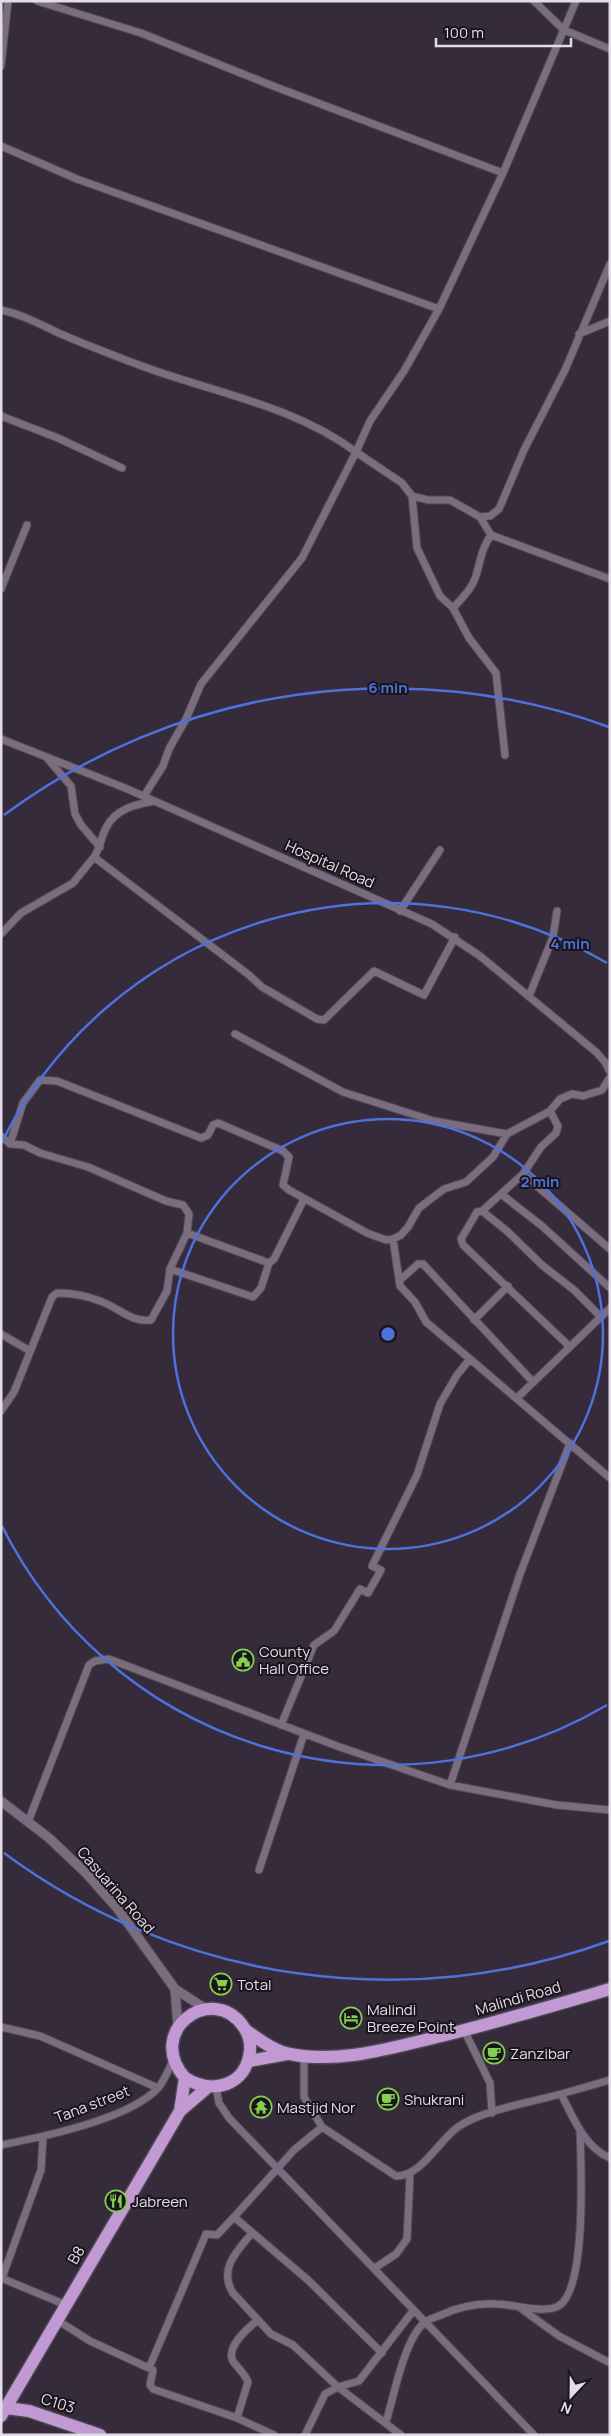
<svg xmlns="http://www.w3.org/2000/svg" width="611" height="2436" font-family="Manrope,sans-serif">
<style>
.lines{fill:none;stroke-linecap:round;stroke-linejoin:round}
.minor-casing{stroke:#504854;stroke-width:9}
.tertiary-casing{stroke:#504854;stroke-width:11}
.trunk-casing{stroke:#504854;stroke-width:15}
.minor{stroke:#796d7f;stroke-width:7}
.tertiary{stroke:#796d7f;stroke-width:9}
.trunk{stroke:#c19ad4;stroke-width:12}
.ring{fill:none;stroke:#4e72dc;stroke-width:2.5}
.labels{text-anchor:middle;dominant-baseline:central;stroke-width:4;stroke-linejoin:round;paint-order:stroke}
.street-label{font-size:15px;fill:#e3dde7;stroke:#1a151c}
.poi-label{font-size:15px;fill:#e3dde7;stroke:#1a151c;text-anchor:start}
.centre{fill:#4e72dc;stroke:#1a151c;stroke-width:2.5}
.ring-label{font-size:15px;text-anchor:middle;font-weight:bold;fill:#4e72dc;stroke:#1a151c;stroke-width:4;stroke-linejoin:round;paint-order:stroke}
</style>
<rect width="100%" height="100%" fill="#352b3a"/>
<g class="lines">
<g class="minor-casing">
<path id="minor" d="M37 1 141 33 273 86 503 173 576 1
M534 1 564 30 610 49
M1 66 8 1
M1 146 77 179 439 309
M1 310C22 314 41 325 61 334 86 345 113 355 139 365 211 392 293 405 356 452L370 421 404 371 439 309 503 173
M579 334 610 321
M1 416 58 438 122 468
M412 496 417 548 440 596 453 608 469 638 496 673 505 755
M480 517 491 535 610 579
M1 589 27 525
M453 608C462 598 472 589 476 576 481 559 481 550 491 535
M1 739 125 788 432 924 480 956 596 1052 605 1062 610 1072
M47 758 71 786 75 814 81 825 100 847
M144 796 163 766 169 749 186 719 201 684 302 558 356 452 402 483 412 496 428 500H450L480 517 490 516 499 509 524 450 565 370 610 264
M155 801C136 804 115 809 106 828 101 838 100 848 94 857L249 975 262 987 317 1019 324 1020 374 971 424 995 455 937
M400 911 440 850
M1 934 21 913 73 883 94 857
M529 996 553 937 557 911
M235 1034 343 1092 434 1121 507 1134
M550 1111 558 1126 556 1133 541 1147 523 1174 482 1211 477 1212 461 1239 463 1245 569 1346
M1 1136 10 1144 24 1145 40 1153 88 1167 166 1201 183 1205 189 1214 187 1233 170 1269 167 1291 151 1320C131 1323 118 1307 100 1301 87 1296 71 1293 57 1293L52 1297 14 1392 1 1411
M10 1144 23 1103 40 1080 57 1081 201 1138 208 1135 213 1125 218 1123 283 1151 289 1157 283 1185 289 1190 367 1233 386 1240 393 1239 401 1235 408 1227 419 1208 444 1189 466 1182 493 1157 507 1134 550 1111 560 1099 572 1094 583 1096 602 1090 610 1077
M523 1174 610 1249
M501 1194 542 1226 610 1288
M482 1211 507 1231 542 1265 574 1290 601 1317
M187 1233 269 1263
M393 1239 400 1286 415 1302 426 1322 470 1359
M170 1269 253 1297 261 1288 269 1263 274 1259 304 1199
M399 1281 418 1264H423L533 1382
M474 1320 508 1286
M1 1334 30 1351
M517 1398 610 1308
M281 1725 314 1645 334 1631 360 1589 368 1593 381 1570 372 1566 417 1475 440 1404 457 1375 470 1359 610 1478
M450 1785 520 1574 570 1443
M28 1822 89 1665 95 1661 109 1659 337 1746 450 1785 557 1805 610 1810
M259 1870 304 1734
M1 2027 40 2036 158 2088
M464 2030 490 2083 492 2113
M304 2056V2097L322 2127 396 2176C422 2176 438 2141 458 2127 482 2110 532 2102 561 2094 573 2117 584 2147 610 2158
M216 2087 219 2103 229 2118 534 2435
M561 2094 610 2080
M322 2127 294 2150 234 2217 308 2280 382 2353
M1 2145C42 2137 131 2119 159 2087 165 2079 169 2069 173 2060
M252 2233C237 2251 218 2269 233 2293L271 2334 293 2345 338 2387 401 2435
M375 2268 396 2254 407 2239 410 2174
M1 2278 66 2305
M2 2278 41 2170 43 2137
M519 2307 559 2336 610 2363
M57 2320 90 2341 153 2370 150 2385 153 2389 237 2418 274 2435
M149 2368 206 2234 217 2235 234 2217
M237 2418 248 2382C245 2373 235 2366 232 2359 228 2345 249 2327 258 2320
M386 2422C394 2396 404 2340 424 2323 428 2319 436 2317 441 2315 459 2307 476 2303 496 2304 513 2304 546 2315 560 2305 587 2285 581 2164 580 2130
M305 2435 325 2394 338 2387 359 2381 413 2311"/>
</g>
<g class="tertiary-casing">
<path id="tertiary" d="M1 1801 49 1838 87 1874 117 1908 175 1989 206 2009
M175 1989 178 2027"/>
</g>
<g class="trunk-casing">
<path id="trunk" d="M247 2031C260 2040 274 2051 290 2054 338 2064 391 2048 437 2037 495 2023 552 2006 610 1989
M249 2061 287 2054
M180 2111 185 2078C144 2031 212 1982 243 2026 248 2033 251 2042 250 2051 246 2086 213 2095 185 2078
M6 2408 29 2411 100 2435
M1 2416 180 2111 208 2087"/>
</g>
<use href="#minor" class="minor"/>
<use href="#tertiary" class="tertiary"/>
<use href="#trunk" class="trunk"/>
</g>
<g class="ring">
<circle cx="388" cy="1334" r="215"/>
<path d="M607 1705A431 431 0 0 1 2 1526M2 1142A431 431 0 0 1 607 963"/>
<path d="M609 1941A646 646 0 0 1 4 1853M4 815A646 646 0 0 1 609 727"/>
</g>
<defs>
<g id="civic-ring" transform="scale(1.125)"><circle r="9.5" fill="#1a151c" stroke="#84cf4d" stroke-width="1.5"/><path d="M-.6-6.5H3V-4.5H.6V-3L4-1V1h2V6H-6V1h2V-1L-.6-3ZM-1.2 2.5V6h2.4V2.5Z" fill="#84cf4d"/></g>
<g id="supermarket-ring" transform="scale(1.125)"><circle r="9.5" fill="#1a151c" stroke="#84cf4d" stroke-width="1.5"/><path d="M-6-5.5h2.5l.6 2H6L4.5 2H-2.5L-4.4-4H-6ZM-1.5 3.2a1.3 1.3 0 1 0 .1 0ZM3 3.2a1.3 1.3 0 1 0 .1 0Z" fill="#84cf4d"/></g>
<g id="hotel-ring" transform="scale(1.125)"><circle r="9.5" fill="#1a151c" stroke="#84cf4d" stroke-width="1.5"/><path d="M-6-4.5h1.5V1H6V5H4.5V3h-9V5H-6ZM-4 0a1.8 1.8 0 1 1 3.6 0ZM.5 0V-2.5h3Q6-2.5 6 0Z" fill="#84cf4d"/></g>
<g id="cafe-ring" transform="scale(1.125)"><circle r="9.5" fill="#1a151c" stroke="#84cf4d" stroke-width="1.5"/><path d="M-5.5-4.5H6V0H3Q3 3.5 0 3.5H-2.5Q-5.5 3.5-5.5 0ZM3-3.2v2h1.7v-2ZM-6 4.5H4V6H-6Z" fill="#84cf4d"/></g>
<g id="temple-ring" transform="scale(1.125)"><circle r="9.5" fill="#1a151c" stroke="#84cf4d" stroke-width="1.5"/><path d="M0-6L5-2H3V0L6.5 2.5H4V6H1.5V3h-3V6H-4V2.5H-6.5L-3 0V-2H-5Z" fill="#84cf4d"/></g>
<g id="restaurant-ring" transform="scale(1.125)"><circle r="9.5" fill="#1a151c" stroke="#84cf4d" stroke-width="1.5"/><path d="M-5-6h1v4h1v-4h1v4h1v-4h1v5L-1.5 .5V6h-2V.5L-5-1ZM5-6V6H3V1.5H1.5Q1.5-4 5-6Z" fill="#84cf4d"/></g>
</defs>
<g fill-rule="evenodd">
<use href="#civic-ring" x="243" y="1660"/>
<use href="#supermarket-ring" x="221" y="1984"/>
<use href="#hotel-ring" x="351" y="2018"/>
<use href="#cafe-ring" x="494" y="2053"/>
<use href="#cafe-ring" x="388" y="2099"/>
<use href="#temple-ring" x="261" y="2107"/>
<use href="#restaurant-ring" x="116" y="2201"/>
</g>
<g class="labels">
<g class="street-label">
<text transform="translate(330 864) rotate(24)">Hospital Road</text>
<text transform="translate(116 1890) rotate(49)">Casuarina Road</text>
<text transform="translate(518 1998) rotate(-16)">Malindi Road</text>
<text transform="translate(92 2104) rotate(-21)">Tana street</text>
<text transform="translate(76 2255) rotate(-60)">B8</text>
<text transform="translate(58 2403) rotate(17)">C103</text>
</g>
<g class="poi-label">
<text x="259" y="1651">County<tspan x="259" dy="17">Hall Office</tspan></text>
<text x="237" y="1984">Total</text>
<text x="367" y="2009">Malindi<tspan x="367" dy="17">Breeze Point</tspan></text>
<text x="510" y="2053">Zanzibar</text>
<text x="404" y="2099">Shukrani</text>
<text x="277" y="2107">Mastjid Nor</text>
<text x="132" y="2201">Jabreen</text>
</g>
</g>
<circle cx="388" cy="1334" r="8" class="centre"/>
<g class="ring-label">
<text x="388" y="693">6 min</text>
<text x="570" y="949">4 min</text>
<text x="540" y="1187">2 min</text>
</g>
<rect width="611" height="2436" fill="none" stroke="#e3dde7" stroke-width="5"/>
<g transform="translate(571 2396) rotate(202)" stroke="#1a151c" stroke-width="4" paint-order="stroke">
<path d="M0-4L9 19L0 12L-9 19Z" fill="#e3dde7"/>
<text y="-8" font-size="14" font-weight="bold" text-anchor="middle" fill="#e3dde7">N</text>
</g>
<path d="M436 38v8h135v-8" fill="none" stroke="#e3dde7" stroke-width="2.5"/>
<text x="444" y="38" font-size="15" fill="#e3dde7" stroke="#1a151c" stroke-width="4" paint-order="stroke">100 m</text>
</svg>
